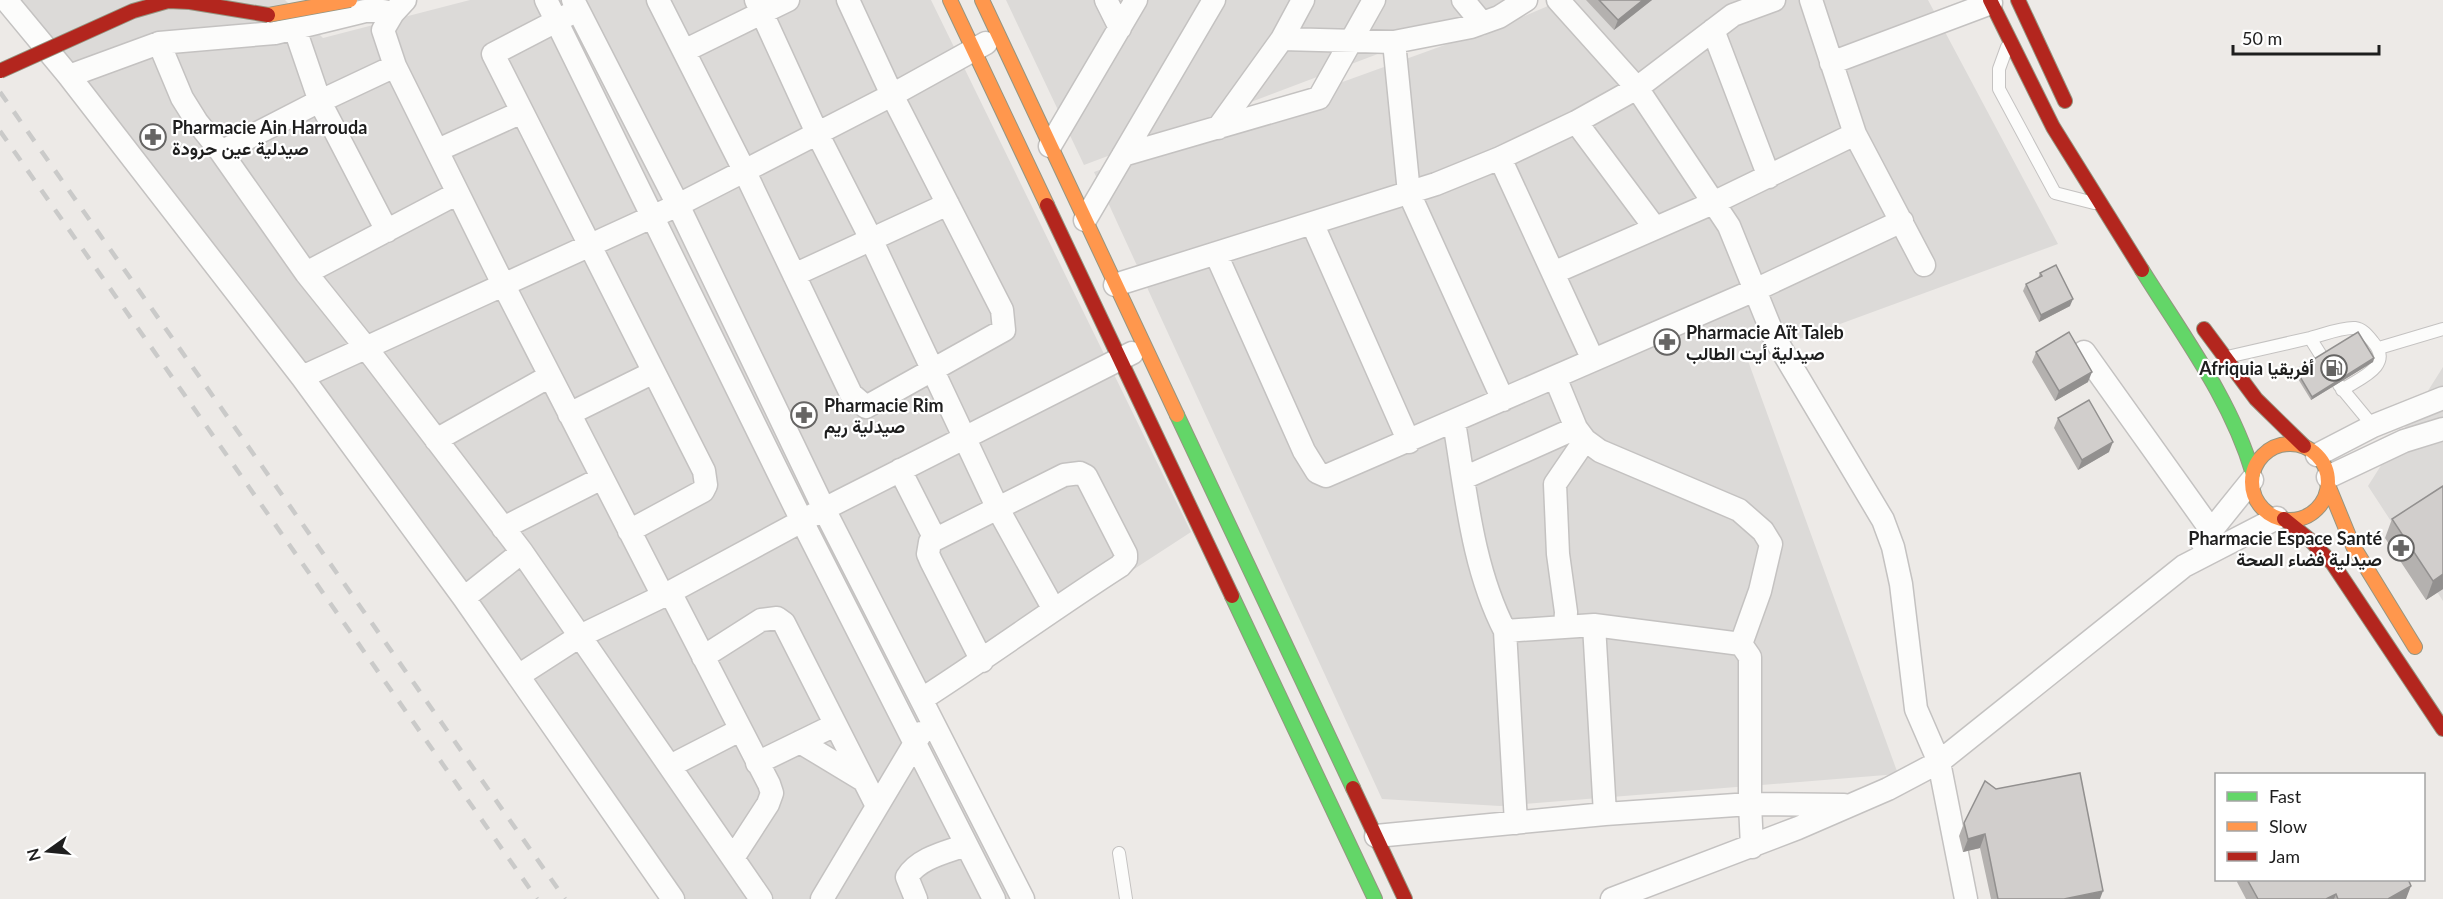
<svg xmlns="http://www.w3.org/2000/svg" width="2443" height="899" font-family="Lato,Vazirmatn,sans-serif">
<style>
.residential{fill:#dcdad8}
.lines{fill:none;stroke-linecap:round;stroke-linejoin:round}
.lane-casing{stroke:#c4c2c1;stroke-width:14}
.street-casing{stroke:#c4c2c1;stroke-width:25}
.fast-casing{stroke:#959580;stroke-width:16}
.slow-casing{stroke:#959580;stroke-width:16}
.jam-casing{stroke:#959580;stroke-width:16}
.lane{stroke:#fcfcfb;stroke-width:12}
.street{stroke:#fcfcfb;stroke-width:22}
.fast{stroke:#63d668;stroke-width:14}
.slow{stroke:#ff974d;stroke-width:14}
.jam{stroke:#b3261e;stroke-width:14}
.rail{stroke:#cacac9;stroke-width:4.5;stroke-dasharray:12 12;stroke-linecap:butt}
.slow-bridge-casing{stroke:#959580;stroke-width:16;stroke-linecap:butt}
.jam-bridge-casing{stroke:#959580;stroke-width:16;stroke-linecap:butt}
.slow-bridge{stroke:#ff974d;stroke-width:14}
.jam-bridge{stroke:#b3261e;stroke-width:14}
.wall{fill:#b4b1af}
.shaded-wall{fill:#92908f}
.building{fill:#d1cecc;stroke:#92908f;stroke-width:1.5}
.labels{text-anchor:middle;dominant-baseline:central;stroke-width:4.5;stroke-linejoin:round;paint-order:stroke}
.poi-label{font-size:18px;font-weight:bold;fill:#1e1e1e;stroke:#fff;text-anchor:start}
</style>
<rect width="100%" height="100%" fill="#edeae7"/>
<path class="residential" d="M13 0H285L323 38 470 0H931L1191 532 924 706 1011 899H664L85 89Z
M1006 0H1508L1502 7 1084 165Z
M1562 0H1928L2058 244 1747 358 1898 774 1500 806 1382 799 1094 172 1522 17Z
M2443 367V601L2368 486Z"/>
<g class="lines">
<g class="lane-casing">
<path id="lane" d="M2007 47 1999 69V89L2055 193 2094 203
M2310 338C2323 335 2341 327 2355 328 2363 329 2368 336 2373 342 2394 366 2360 378 2342 390
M2379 348 2443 329
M2227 357 2310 338 2322 357
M2339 385 2373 426
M1119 853 1126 899"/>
</g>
<g class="street-casing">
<path id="street" d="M6 0 69 76 302 377 464 598 673 899
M405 0 393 13 383 30 395 66 503 284 663 596
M546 0 802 521 994 899
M573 0 678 205 824 509 1023 899
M658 0 744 170 851 394 866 407 1004 330 1002 310 892 95 848 0
M756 0 817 133 871 239 998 509 1053 608
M1106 0 1120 28
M1463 0 1482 23
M1558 0 1637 88 1729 226 1774 337 1883 520 1893 547 1901 584 1916 709 1939 762 1966 899
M1811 0 1855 134 1924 265
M568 15 493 54 704 471 706 485 703 491 629 531
M295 29 320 102 387 231
M1713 30 1769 177
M1282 39 1394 42 1471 27 1499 17 1526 0
M1394 42 1409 193 1503 400
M159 43 182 98 197 122 221 152 306 273 367 349 522 552 761 899
M684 51 788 0
M1831 63 1991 3
M69 76 159 43 275 33 365 11H383L393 13
M1576 122 1655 228
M1218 128 1282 39 1303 0
M1050 146 1136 0
M438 150 522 112
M221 152 310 106 395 66
M1123 155 1319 98 1374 0
M1500 158 1593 360
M1085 220 1214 0
M1313 225 1409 442
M1216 254 1304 451 1317 472 1326 476 1755 290 1902 221
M306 273 458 193
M1553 273 1713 203 1855 134
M794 275 948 204
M1115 285 1436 184 1500 158 1576 122 1637 88 1733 15 1774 0
M2084 352 2211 530
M302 377 678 205 892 95 986 43
M1555 377 1576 428 1585 440 1600 451 1739 510 1763 531 1771 544 1760 591 1741 644
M569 414 654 372
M1454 422C1466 492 1472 567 1505 631L1594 625 1741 644 1750 657V804L1752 847
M436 440 550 376
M2317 455 2373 426 2443 398
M900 470 935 539
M2328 477 2404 441 2443 429
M1464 478 1576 428
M503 528 602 478
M2202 542 2252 480
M670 592 769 784 772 793 768 804 733 858
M464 598 522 552
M1594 625 1605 814
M1565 627 1566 612 1558 554 1555 484 1585 440
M1505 631 1516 823
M703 657 761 620 777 618 784 623 877 806
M518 676 580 636 663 596 824 509 1132 353
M922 699C989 656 1053 609 1120 566L1126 559V554L1086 476 1080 473 1064 475 930 542 928 554 931 561 982 661
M800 742 863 780
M757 763 835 725
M670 766 740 730
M1376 836 1605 814 1750 804 1844 805
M822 899 921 733
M916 899 907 877C918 858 947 852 966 845
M1612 899 1798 828 1888 789 1939 762 2184 566 2277 518"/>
</g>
<g class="fast-casing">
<path id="fast" d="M2142 270C2183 336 2231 399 2253 474
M1177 415 1353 788
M1232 596 1375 899"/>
</g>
<g class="slow-casing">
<path id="slow" d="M950 0 1047 205
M982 0 1177 415
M2252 482a38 38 0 1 1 76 0a38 38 0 1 1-76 0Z
M2328 485 2353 546 2415 647"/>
</g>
<g class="jam-casing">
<path id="jam" d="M1990 0 2053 127 2142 270
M2018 0 2065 101
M1047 205 1232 596
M2204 329 2256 399 2304 446
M2284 519 2310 540 2333 564 2443 729
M1353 788 1405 899"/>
</g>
<use href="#lane" class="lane"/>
<use href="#street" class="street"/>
<use href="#fast" class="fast"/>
<use href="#slow" class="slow"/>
<use href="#jam" class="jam"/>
<path class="rail" d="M0 92 565 899
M0 131 537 899"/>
<g class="slow-bridge-casing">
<path id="slow-bridge" d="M268 15 350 0"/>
</g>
<g class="jam-bridge-casing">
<path id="jam-bridge" d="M0 71 133 11 168 1 190 2 268 15"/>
</g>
<use href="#slow-bridge" class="slow-bridge"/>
<use href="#jam-bridge" class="jam-bridge"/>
</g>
<path class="wall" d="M1586 0H1652L1614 30Z
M2040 273 2070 306 2039 322 2023 291 2026 284 2038 278Z
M2036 352 2088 382 2055 401 2032 362Z
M2374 358 2373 362 2311 400 2295 374 2296 370Z
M2058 418 2109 452 2078 470 2054 428Z
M2392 519 2443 589 2426 600 2385 538Z
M1964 823 2100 899H1991L1980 848 1963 852 1959 836Z
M2238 879H2408L2406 899H2246L2237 882Z"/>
<path class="shaded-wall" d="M1643 0H1652L1614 30 1618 20Z
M2073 299 2070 306 2039 322 2041 315Z
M2374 358 2373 362 2311 400 2312 397Z
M2092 372 2088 382 2055 401 2059 391Z
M2113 442 2109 452 2078 470 2082 460Z
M2443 574V589L2426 600 2433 581Z
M1985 834 1980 848 1963 852 1968 839Z
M2411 886 2406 899H2388Z
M2103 891 2100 899H2064Z
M2336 894 2334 899H2326Z"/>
<path class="building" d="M1599 0H1643L1618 20Z
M2056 265 2073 299 2041 315 2026 284 2042 276 2040 273Z
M2069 332 2092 372 2059 391 2036 352Z
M2358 332 2374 358 2312 397 2296 370Z
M2089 400 2113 442 2082 460 2058 418Z
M2443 486V574L2433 581 2392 519Z
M2080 773 2103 891 2064 899H1998L1985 834 1968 839 1964 823 1985 781 1996 789Z
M2247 879H2408L2411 886 2388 899H2338L2336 894 2326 899H2258Z"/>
<defs>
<g id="pharmacy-ring" transform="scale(1.35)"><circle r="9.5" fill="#fff" stroke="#666564" stroke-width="1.5"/><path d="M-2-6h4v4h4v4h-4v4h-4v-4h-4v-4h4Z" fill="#666564"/></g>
<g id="fuel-ring" transform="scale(1.35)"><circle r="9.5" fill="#fff" stroke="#666564" stroke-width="1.5"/><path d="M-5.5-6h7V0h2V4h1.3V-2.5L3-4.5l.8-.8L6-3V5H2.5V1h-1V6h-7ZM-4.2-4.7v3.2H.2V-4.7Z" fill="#666564"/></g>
</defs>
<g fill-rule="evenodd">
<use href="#pharmacy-ring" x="153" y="137"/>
<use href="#pharmacy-ring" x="1667" y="342"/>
<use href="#fuel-ring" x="2334" y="368"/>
<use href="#pharmacy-ring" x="804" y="415"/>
<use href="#pharmacy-ring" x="2401" y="548"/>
</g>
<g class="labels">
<g class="poi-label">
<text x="172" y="127">Pharmacie Ain Harrouda<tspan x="172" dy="21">صيدلية عين حرودة</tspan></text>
<text x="1686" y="332">Pharmacie Aït Taleb<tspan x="1686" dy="21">صيدلية أيت الطالب</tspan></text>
<text x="2314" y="368" text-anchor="end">Afriquia أفريقيا</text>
<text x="824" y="405">Pharmacie Rim<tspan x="824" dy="21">صيدلية ريم</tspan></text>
<text x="2382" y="538" text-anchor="end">Pharmacie Espace Santé<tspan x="2382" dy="21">صيدلية فضاء الصحة</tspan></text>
</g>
</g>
<rect x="2215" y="773" width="210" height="108" fill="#ffffff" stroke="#a5a5a5" stroke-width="1.5"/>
<rect x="2227" y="792" width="30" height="9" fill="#63d668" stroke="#a5a5a5" stroke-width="1.5"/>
<text x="2269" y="803" font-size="18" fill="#1e1e1e">Fast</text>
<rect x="2227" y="822" width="30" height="9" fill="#ff974d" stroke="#a5a5a5" stroke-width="1.5"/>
<text x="2269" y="833" font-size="18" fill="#1e1e1e">Slow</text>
<rect x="2227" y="852" width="30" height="9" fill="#b3261e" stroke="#a5a5a5" stroke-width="1.5"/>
<text x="2269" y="863" font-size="18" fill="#1e1e1e">Jam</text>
<g transform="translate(48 851) rotate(255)" stroke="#ffffff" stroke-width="4.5" paint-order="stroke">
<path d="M0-4.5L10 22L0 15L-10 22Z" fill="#1e1e1e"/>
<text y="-9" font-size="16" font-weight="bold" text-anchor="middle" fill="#1e1e1e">N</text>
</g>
<path d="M2233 45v9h146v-9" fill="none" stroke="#1e1e1e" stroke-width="3"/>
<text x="2242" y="45" font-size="18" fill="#1e1e1e" stroke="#ffffff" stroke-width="4.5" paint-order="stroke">50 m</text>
</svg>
